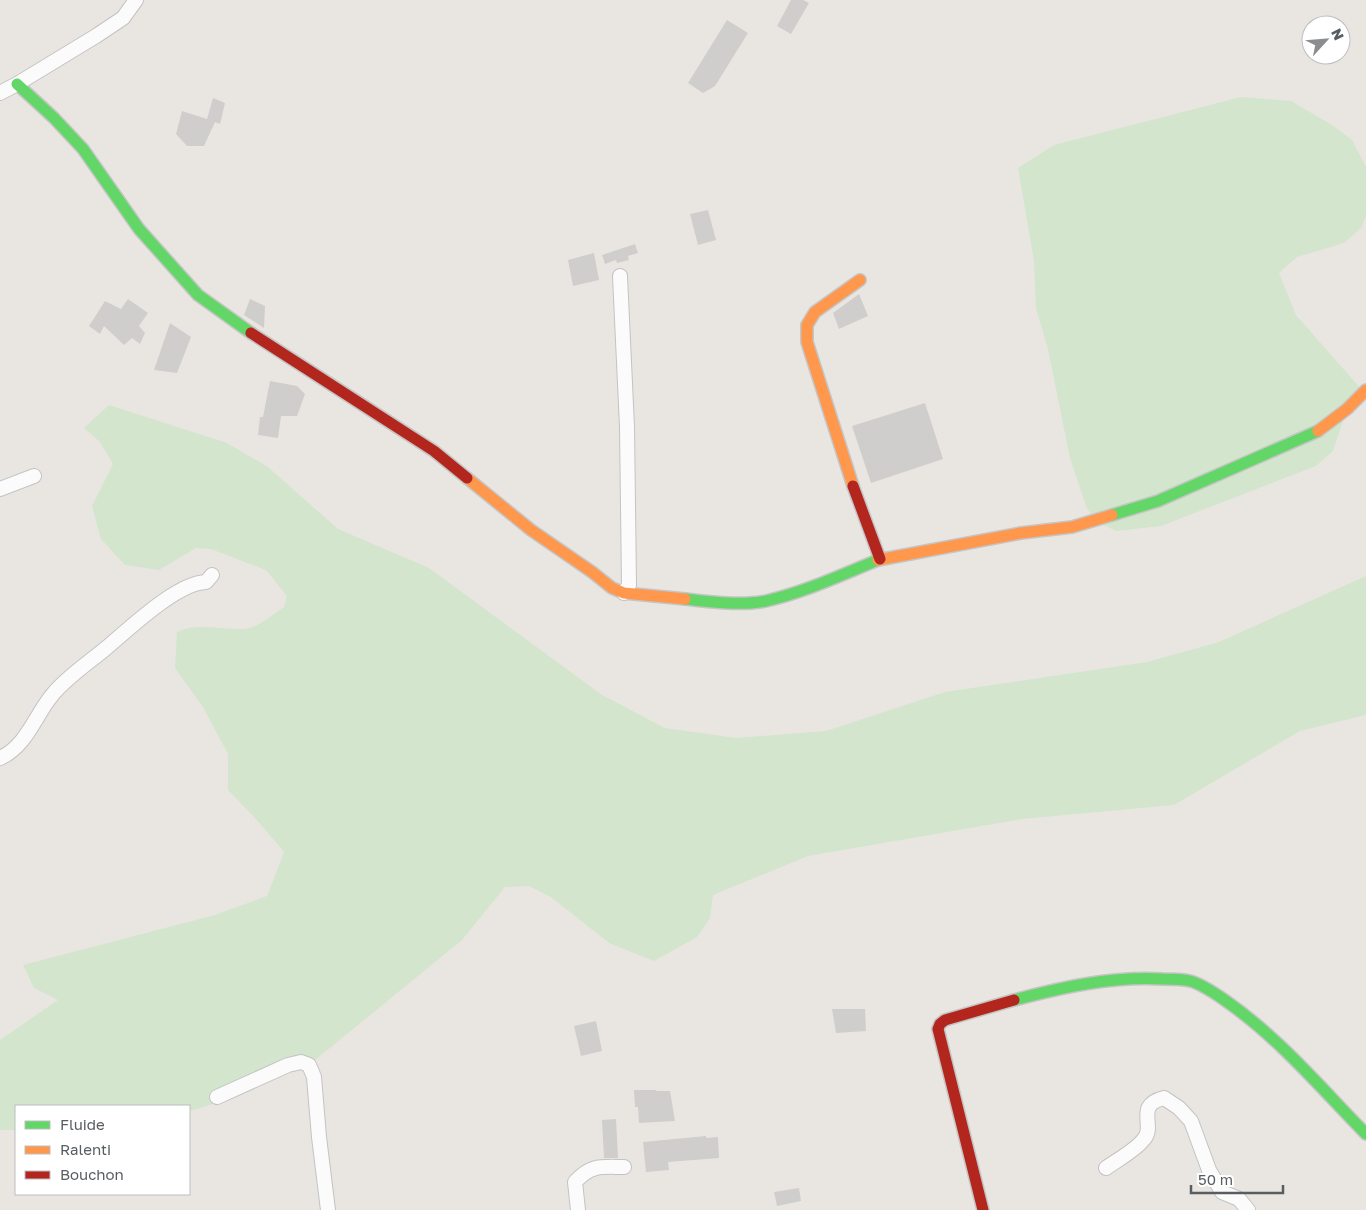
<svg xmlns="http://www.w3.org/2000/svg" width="1366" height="1210" font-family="'Golos Text',sans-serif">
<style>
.green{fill:#d3e5cc}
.building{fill:#d0cecc}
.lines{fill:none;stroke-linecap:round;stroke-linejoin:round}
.street-casing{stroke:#c4c3c3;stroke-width:16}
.fast-casing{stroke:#c5c5c5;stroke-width:14}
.slow-casing{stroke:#c5c5c5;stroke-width:14}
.jam-casing{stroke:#c5c5c5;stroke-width:14}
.street{stroke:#fcfbfb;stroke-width:14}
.fast{stroke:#63d668;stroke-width:11}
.slow{stroke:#ff974d;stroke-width:11}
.jam{stroke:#b3261e;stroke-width:11}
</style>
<rect width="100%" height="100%" fill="#e9e6e2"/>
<path class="green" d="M1241 97 1291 101 1332 125 1352 140 1366 167V216L1361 228 1344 243 1297 257 1279 273 1296 315 1362 390 1347 409 1333 451 1316 466 1161 526 1116 531 1095 521 1086 506 1070 458 1048 349 1036 308 1034 261 1018 168 1054 145Z
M109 405 227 443 268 467 338 529 429 568 602 695 665 728 736 738 826 731 945 692 1147 662 1219 642 1366 576V715L1300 731 1174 805 1022 819 808 856 713 895 710 918 697 937 654 961 609 943 551 897 529 886 505 887 462 940 309 1065 301 1062C264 1080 228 1102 189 1111V1106H16V1130H0V1040L58 1000 34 988 23 965 215 915 267 896 284 852 256 819 228 790V754L203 707 175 668 177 632C197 622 221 630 243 629 258 628 272 615 284 607L287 596 266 570 211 549 196 548 159 570 125 565 101 539 92 506 113 464 100 442 84 428Z"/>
<path class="building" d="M791 0H803L809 3 791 34 777 26Z
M727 20 748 33 715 86 703 93 688 83Z
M213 98 225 103 220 124 215 122 204 146H187L176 134 182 111 207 119Z
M708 210 716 240 698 245 690 214Z
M635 244 638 253 628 256 629 260 617 263 616 260 605 264 602 255Z
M594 253 599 280 573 286 568 260Z
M859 294 868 316 839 329 833 313Z
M128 299 148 313 139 326 145 333 140 344 132 338 124 345 104 326 100 334 89 326 105 301 121 309Z
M250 299 265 306 264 328 244 315Z
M170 323 191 337 177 373 154 370Z
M270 381 297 386 305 394 297 416H281L278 438 258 435 260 417H263Z
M925 403 943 459 871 483 852 426Z
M832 1009H865L866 1031 836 1033Z
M596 1021 602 1051 581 1056 574 1026Z
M634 1090H656V1091H670L675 1121 639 1123 638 1107H635Z
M616 1119 618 1158H604L602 1120Z
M706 1136V1138L718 1137 719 1158 668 1162 669 1170 646 1172 643 1142Z
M799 1188 801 1201 777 1206 774 1192Z"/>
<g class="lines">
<g class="street-casing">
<path id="street" d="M0 93 17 84 96 36 123 18 136 0
M620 276 627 427 629 585 624 593
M0 489 34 476
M0 758C27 746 35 715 53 694 67 677 88 663 105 649 128 630 176 583 206 582L212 575
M217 1097 288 1065 301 1062 309 1065 314 1077 319 1137 328 1210
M1106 1168C1117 1160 1136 1150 1144 1139 1156 1126 1134 1105 1164 1098L1179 1108 1191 1121 1209 1170 1222 1192 1239 1199 1248 1210
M578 1210 575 1182C591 1164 602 1167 624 1167"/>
</g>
<g class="fast-casing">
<path id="fast" d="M17 84 54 118 83 149 139 229 198 295 251 333
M1112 515 1158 501 1318 431
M685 599C710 602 741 606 766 601 805 592 841 575 878 560
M1014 1000C1063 987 1113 976 1163 979 1172 979 1182 979 1190 981 1202 984 1216 994 1226 1001 1279 1038 1321 1088 1366 1134"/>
</g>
<g class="slow-casing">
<path id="slow" d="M1318 431 1347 409 1366 390
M467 478 531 530 592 572 612 588 624 593 685 599
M853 486 807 342V325L815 312 860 280
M878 560 1021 533 1072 527 1112 515"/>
</g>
<g class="jam-casing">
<path id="jam" d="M251 333 434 451 467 478
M853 486 880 559
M983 1210 938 1029 940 1024 945 1020 1014 1000"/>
</g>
<use href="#street" class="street"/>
<use href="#fast" class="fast"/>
<use href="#slow" class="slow"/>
<use href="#jam" class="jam"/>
</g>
<rect x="15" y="1105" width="175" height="90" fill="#ffffff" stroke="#bcbec0"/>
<rect x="25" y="1121" width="25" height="8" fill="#63d668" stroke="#bcbec0"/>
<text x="60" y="1130" font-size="15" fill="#585d61">Fluide</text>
<rect x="25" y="1146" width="25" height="8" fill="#ff974d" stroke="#bcbec0"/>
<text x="60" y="1155" font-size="15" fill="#585d61">Ralenti</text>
<rect x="25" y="1171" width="25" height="8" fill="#b3261e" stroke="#bcbec0"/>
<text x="60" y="1180" font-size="15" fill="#585d61">Bouchon</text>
<g transform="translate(1326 40) rotate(64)"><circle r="24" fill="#ffffff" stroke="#bcbec0"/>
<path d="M0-4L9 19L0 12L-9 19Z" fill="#8b8d8e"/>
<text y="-8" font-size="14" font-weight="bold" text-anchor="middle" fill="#585d61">N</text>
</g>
<path d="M1191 1185v8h92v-8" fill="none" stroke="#585d61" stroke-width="2.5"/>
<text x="1198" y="1185" font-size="15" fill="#585d61" stroke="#ffffff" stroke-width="4" paint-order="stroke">50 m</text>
</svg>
